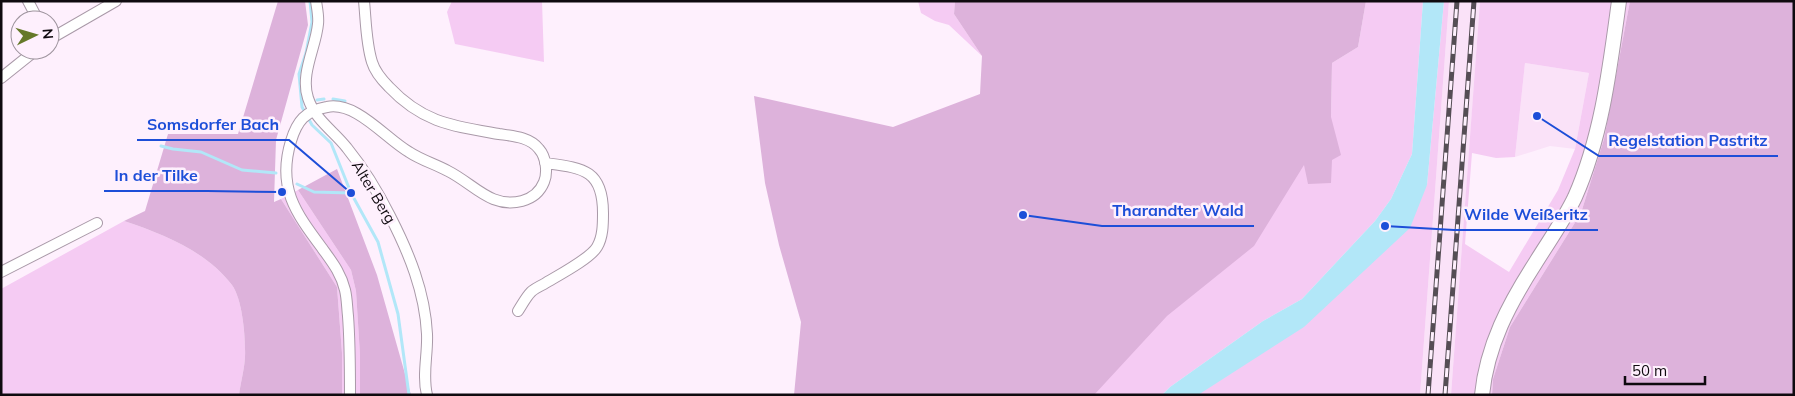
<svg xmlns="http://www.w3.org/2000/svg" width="1795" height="396" font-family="Mulish,sans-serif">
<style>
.built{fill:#fae2f8}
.green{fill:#f5cbf3;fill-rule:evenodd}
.forest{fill:#ddb2db}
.water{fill:#b2e7f8}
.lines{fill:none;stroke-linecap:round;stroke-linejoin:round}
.stream{stroke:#b2e7f8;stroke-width:3}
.minor-casing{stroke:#a999a8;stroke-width:12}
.secondary-casing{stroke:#a999a8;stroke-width:16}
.minor{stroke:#fff;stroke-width:10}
.secondary{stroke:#fff;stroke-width:14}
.rail-casing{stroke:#554e55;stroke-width:5}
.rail{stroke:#fef0fd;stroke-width:3;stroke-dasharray:9;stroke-linecap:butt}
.labels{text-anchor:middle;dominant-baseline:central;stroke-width:5;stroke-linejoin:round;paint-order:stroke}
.street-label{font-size:15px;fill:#0f0a0f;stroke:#fef0fd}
.leader{fill:none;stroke:#1d4ed8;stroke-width:2}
.callout-dot{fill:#1d4ed8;stroke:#fef0fd;stroke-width:2}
.callout-label{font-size:16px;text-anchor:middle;font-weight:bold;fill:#1d4ed8;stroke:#fef0fd;stroke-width:5;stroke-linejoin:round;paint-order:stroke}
</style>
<rect width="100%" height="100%" fill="#fef0fd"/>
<path class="built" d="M1449 1H1480L1469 153 1451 395H1420Z
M1525 63 1589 73 1575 149 1550 146 1515 157Z"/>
<path class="green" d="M452 1H542L544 62 455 44 447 12Z
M918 1H955L954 14 982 56 949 25 935 21 921 13Z
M1366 1H1423L1412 154 1391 199 1375 221 1302 299 1263 321 1170 387 1162 395H1070L1331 117 1332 63 1358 47Z
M1444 1H1449L1420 395H1198L1427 185Z
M1480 1H1630L1604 139 1581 213 1510 327 1493 379 1492 395H1451ZM1525 63 1589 73 1575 149 1558 190 1509 272 1465 244 1472 153 1496 158 1515 157Z
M298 190 351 270 356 291 360 355V395H342V353L337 287 281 199Z
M124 221C163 234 206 251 232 285 242 299 245 332 245 349 246 364 241 380 239 395H1V289Z"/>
<path class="forest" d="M278 1H305L308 25 276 140 274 202 281 199 337 287 342 353V395H239C241 380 246 364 245 349 245 332 242 299 232 285 206 251 163 234 124 221L145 211 168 134H238Z
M955 1H1366L1358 47 1332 63 1331 117 1341 155 1332 160 1331 183 1308 184 1304 165 1254 246 1167 316 1094 395H794L801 322 779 245 765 183 754 96 893 127 980 94 982 56 954 14Z
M1630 1H1794V395H1492L1493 379 1510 327 1581 213 1604 139Z
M337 169 377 275 411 395H360V355L356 291 351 270 298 190Z"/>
<path class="water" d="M1423 1H1444L1427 185 1410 228 1304 327 1198 395H1162L1170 387 1263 321 1302 299 1375 221 1391 199 1412 154Z"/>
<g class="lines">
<path class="stream" d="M310 1 312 22 306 53 299 74 302 107 312 125 331 143 351 193 378 242 398 314 409 395
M333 99 345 101
M317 100 324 99
M161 146 173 149 201 152 242 170 276 173
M297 184 314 192 351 193"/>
<g class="minor-casing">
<path id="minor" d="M28 1 38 20
M316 1C317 8 319 17 318 24 316 47 300 74 308 98 315 120 334 131 347 148 364 169 378 192 390 216 409 253 425 292 427 334 428 354 422 375 427 395
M50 39 116 1
M1 78 36 50
M1 272 97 223
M518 311C522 305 526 297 531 292 534 289 540 286 544 284 557 276 590 259 597 247 603 237 603 224 603 213 603 169 582 168 545 163
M350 395C350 368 350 342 348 316 347 307 347 298 345 290 341 273 332 262 322 248 295 212 277 187 291 141 297 121 305 111 327 107 356 101 385 138 409 152 421 160 435 164 448 171 474 184 491 209 522 201 533 198 540 192 544 182 548 172 546 157 539 149 530 137 513 136 499 134 453 126 423 123 389 87 382 80 375 72 372 62 366 43 366 21 364 1"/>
</g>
<g class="secondary-casing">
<path id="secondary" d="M1482 395C1487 345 1509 304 1536 262 1549 241 1564 220 1575 197 1602 136 1610 67 1619 1"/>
</g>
<use href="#minor" class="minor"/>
<use href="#secondary" class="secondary"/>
<g class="rail-casing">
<path id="rail" d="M1428 395 1457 1
M1445 395 1474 1"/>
</g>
<use href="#rail" class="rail"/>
</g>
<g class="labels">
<g class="street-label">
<text transform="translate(374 192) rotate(59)">Alter Berg</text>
</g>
</g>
<path class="leader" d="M351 193L289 140H137M1537 116L1599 156H1778M282 192L207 191H104M1023 215L1102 226H1254M1385 226L1454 230H1598"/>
<g class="callout-dot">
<circle cx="351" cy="193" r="5"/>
<circle cx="1537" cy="116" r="5"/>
<circle cx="282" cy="192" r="5"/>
<circle cx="1023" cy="215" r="5"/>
<circle cx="1385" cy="226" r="5"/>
</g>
<g class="callout-label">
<text x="213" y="130">Somsdorfer Bach</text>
<text x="1688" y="146">Regelstation Pastritz</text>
<text x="156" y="181">In der Tilke</text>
<text x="1178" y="216">Tharandter Wald</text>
<text x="1526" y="220">Wilde Weißeritz</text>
</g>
<rect width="1795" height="396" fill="none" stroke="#0f0a0f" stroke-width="5"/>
<g transform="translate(35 35) rotate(85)"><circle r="24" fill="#fef0fd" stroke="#9e949e"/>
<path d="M0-4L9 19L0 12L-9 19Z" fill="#657929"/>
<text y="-8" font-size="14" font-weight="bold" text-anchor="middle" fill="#0f0a0f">N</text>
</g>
<path d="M1625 376v8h80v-8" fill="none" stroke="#0f0a0f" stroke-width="2.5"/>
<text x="1632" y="376" font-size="15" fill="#0f0a0f" stroke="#fef0fd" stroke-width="4" paint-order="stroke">50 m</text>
</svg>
